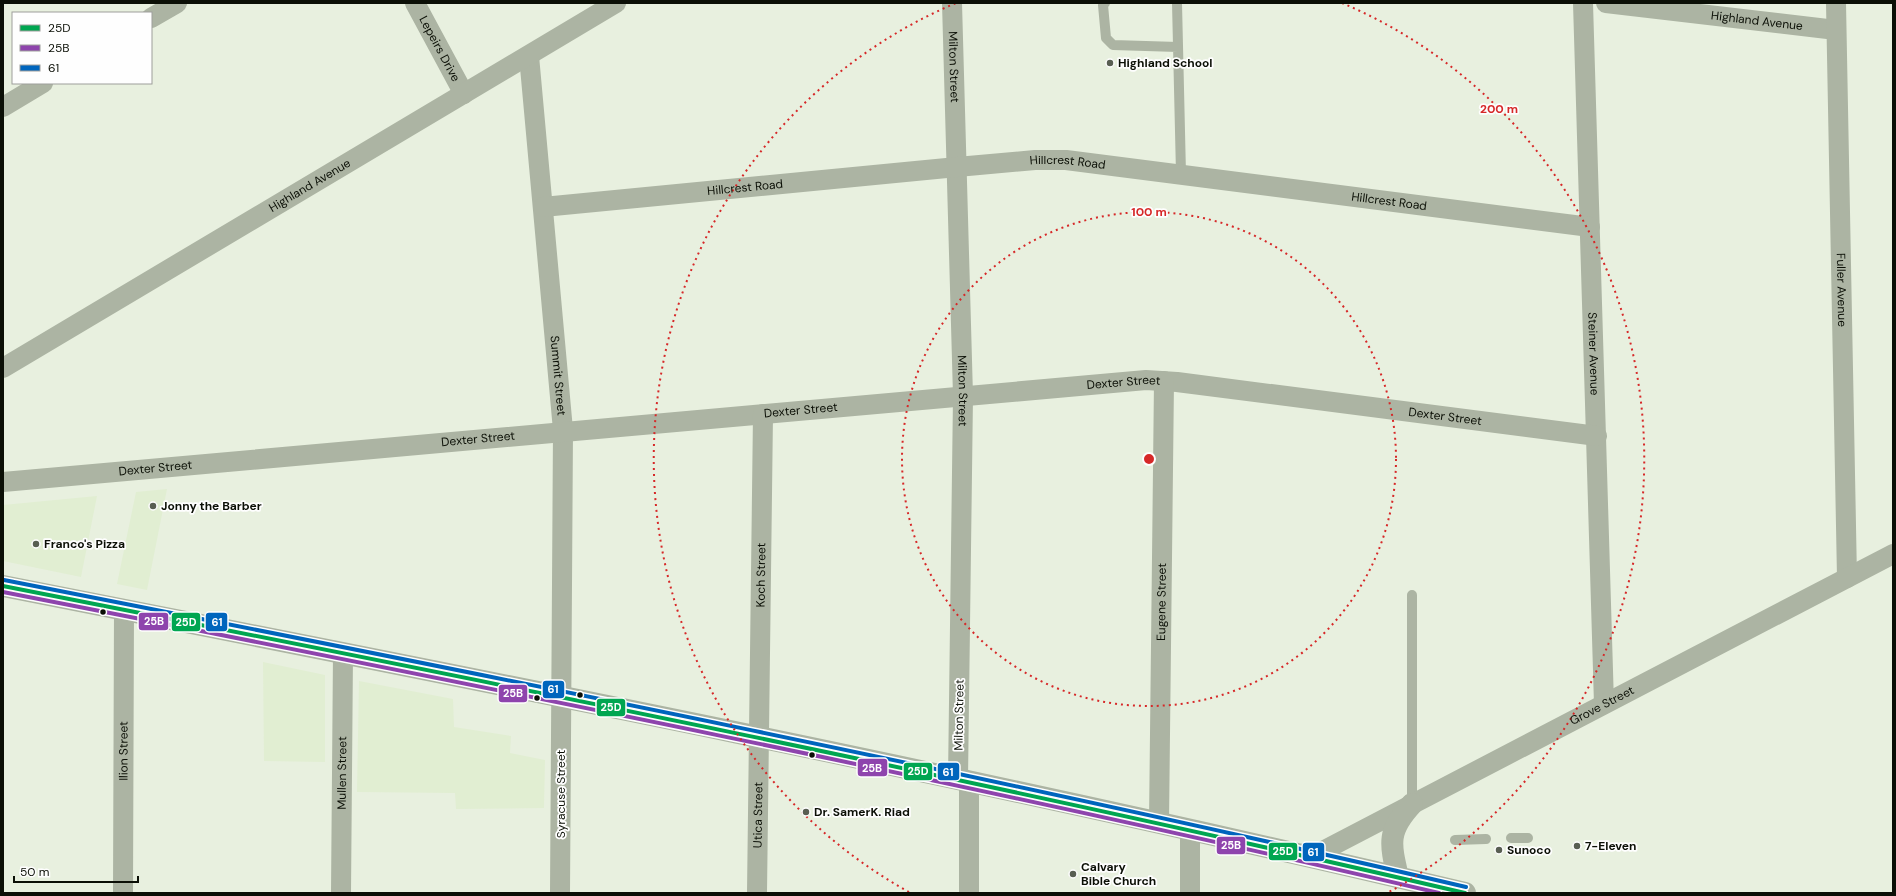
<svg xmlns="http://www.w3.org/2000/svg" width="1896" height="896" font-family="'DM Sans',sans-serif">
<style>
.built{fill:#e1eed2}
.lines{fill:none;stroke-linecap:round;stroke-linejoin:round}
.lane{stroke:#acb4a3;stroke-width:10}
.street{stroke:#acb4a3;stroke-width:20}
.primary{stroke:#acb4a3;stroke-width:22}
.bus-1-casing{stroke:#fefefe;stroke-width:7}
.bus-2-casing{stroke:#fefefe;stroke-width:7}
.bus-3-casing{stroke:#fefefe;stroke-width:7}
.bus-1{stroke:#00a651;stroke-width:4}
.bus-2{stroke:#8e44ad;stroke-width:4}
.bus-3{stroke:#0065bd;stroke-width:4}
.ring{fill:none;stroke:#d62828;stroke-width:2;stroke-dasharray:2 4}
.poi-dot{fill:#585e52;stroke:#fefefe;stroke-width:1.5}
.bus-dot{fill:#0b0f06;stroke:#fefefe;stroke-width:1.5}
.labels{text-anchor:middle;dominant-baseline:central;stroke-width:3.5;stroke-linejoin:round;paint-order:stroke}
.street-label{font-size:12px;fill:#0b0f06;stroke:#fefefe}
.poi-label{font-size:12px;font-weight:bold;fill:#0b0f06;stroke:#fefefe;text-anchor:start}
.centre{fill:#d62828;stroke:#fefefe;stroke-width:2}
.ring-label{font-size:12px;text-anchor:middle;font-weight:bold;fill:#d62828;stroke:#fefefe;stroke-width:3.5;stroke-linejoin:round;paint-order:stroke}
.line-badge{stroke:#fefefe;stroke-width:1.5}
.badge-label{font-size:11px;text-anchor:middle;font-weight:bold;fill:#fff}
</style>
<rect width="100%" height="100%" fill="#e8f0df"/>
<path class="built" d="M167 489 147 590 117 584 136 492Z
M97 496 81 577 3 561V505Z
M263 662 325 675V762L264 761Z
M359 681 453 699 454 727 511 736 510 753 545 760 544 808 456 809 455 793 357 792Z"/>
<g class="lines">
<path class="lane" d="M1105 3 1103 5 1106 38 1113 45 1178 47
M1177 3 1181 174
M1412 595V804
M1511 838H1528
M1455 840 1486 839"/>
<g class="street">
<path id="s1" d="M415 3 464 94"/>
<path id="s2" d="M952 3 963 396 958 779"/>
<path id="s3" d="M1583 3 1604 704"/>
<path id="s4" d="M1606 3 1836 30"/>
<path id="s5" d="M1836 3 1847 578"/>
<path d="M151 18 177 3"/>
<path id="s6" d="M529 56 563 430 560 893"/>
<path d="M3 107 43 83"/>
<path id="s7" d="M543 207 957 167 1035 160H1066L1590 227"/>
<path id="s8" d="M3 368 616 3"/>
<path id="s9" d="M3 482C384 447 765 413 1146 380L1177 382 1597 436"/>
<path id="s10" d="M1159 823 1164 381"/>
<path id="s11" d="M1311 857 1893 554"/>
<path id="s12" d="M123 893 124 610"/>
<path id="s13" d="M341 893 343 653"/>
<path id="s14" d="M757 893 763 414"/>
<path d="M969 893V781"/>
<path d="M1190 893V830"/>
</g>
<path class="primary" d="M3 586C492 682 981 778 1465 893
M1398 877C1390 843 1387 831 1412 804"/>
<g class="bus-1-casing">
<path id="bus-1" d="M3 586C492 682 980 780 1465 893"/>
</g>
<g class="bus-2-casing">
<path id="bus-2" d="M3 592C483 686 962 782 1439 893"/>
</g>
<g class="bus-3-casing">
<path id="bus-3" d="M4 580C493 676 981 774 1466 887"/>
</g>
<use href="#bus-1" class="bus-1"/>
<use href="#bus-2" class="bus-2"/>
<use href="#bus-3" class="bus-3"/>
</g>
<g class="ring">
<circle cx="1149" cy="459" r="247"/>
<path d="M909 892A495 495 0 0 1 956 3M1342 3A495 495 0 0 1 1389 892"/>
</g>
<g class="poi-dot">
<circle cx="1110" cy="63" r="4"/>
<circle cx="153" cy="506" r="4"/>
<circle cx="36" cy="544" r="4"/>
<circle cx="806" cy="812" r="4"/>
<circle cx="1577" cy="846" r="4"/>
<circle cx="1499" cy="850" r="4"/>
<circle cx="1073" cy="874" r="4"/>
</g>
<g class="bus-dot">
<circle cx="103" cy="612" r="3.5"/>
<circle cx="580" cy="695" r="3.5"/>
<circle cx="537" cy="698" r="3.5"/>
<circle cx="812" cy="755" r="3.5"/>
</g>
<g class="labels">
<g class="street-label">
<text stroke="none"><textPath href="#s4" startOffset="152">Highland Avenue</textPath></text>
<text stroke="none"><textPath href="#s1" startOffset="52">Lepeirs Drive</textPath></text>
<text stroke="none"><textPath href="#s2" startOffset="64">Milton Street</textPath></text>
<text stroke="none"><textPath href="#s7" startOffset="527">Hillcrest Road</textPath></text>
<text stroke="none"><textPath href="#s8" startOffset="357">Highland Avenue</textPath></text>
<text stroke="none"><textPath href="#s7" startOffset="203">Hillcrest Road</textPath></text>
<text stroke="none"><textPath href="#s7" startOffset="851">Hillcrest Road</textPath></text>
<text stroke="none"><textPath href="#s5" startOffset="287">Fuller Avenue</textPath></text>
<text stroke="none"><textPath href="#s3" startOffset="351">Steiner Avenue</textPath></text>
<text stroke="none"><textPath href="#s6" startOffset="321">Summit Street</textPath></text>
<text stroke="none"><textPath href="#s9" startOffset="1125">Dexter Street</textPath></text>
<text stroke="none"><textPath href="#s2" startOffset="388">Milton Street</textPath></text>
<text stroke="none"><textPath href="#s9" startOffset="801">Dexter Street</textPath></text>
<text stroke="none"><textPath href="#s9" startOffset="1449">Dexter Street</textPath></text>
<text stroke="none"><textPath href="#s9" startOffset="477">Dexter Street</textPath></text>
<text stroke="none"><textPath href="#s9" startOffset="153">Dexter Street</textPath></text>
<text stroke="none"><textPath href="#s14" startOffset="318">Koch Street</textPath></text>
<text stroke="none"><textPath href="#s10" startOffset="221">Eugene Street</textPath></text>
<text stroke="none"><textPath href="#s11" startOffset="328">Grove Street</textPath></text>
<text transform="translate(959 715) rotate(-89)">Milton Street</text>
<text stroke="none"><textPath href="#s12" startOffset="142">Ilion Street</textPath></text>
<text stroke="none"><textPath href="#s13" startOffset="120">Mullen Street</textPath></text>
<text transform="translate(561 794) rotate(-90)">Syracuse Street</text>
<text stroke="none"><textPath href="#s14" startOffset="78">Utica Street</textPath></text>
</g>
<g class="poi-label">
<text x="1118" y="63">Highland School</text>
<text x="161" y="506">Jonny the Barber</text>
<text x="44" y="544">Franco's Pizza</text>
<text x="814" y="812">Dr. SamerK. Riad</text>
<text x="1585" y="846">7-Eleven</text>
<text x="1507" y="850">Sunoco</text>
<text x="1081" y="867">Calvary<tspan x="1081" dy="14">Bible Church</tspan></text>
</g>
</g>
<circle cx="1149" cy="459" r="6" class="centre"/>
<g class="ring-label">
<text x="1499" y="113">200 m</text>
<text x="1149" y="216">100 m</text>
</g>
<g class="line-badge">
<rect x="138" y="612" width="31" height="19" rx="4" fill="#8e44ad"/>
<rect x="205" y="612" width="23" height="20" rx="4" fill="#0065bd"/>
<rect x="171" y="612" width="30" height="20" rx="4" fill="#00a651"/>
<rect x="542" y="680" width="23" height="19" rx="4" fill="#0065bd"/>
<rect x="498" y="684" width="30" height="19" rx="4" fill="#8e44ad"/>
<rect x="596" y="698" width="30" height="19" rx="4" fill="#00a651"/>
<rect x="857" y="758" width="31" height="19" rx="4" fill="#8e44ad"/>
<rect x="903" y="762" width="30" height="19" rx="4" fill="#00a651"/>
<rect x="937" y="762" width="23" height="19" rx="4" fill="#0065bd"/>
<rect x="1216" y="836" width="30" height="19" rx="4" fill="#8e44ad"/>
<rect x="1268" y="842" width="30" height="19" rx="4" fill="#00a651"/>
<rect x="1302" y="842" width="23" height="20" rx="4" fill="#0065bd"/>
</g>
<g class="badge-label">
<text x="154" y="625">25B</text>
<text x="217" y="626">61</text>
<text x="186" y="626">25D</text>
<text x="553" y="693">61</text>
<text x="513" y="697">25B</text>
<text x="611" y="711">25D</text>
<text x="872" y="772">25B</text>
<text x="918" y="775">25D</text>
<text x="948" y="776">61</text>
<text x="1231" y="849">25B</text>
<text x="1283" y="855">25D</text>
<text x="1313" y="856">61</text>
</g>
<rect width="1896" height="896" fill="none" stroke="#0b0f06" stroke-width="8"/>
<rect x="12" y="12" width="140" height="72" fill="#fefefe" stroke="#9d9e9b"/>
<rect x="20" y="25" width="20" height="6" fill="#00a651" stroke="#9d9e9b"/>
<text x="48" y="32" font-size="12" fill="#0b0f06">25D</text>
<rect x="20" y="45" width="20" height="6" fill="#8e44ad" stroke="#9d9e9b"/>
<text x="48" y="52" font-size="12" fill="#0b0f06">25B</text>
<rect x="20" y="65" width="20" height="6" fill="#0065bd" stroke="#9d9e9b"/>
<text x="48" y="72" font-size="12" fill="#0b0f06">61</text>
<path d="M14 876v6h124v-6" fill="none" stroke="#0b0f06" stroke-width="2"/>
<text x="20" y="876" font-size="12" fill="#0b0f06" stroke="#fefefe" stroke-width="3" paint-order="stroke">50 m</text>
</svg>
